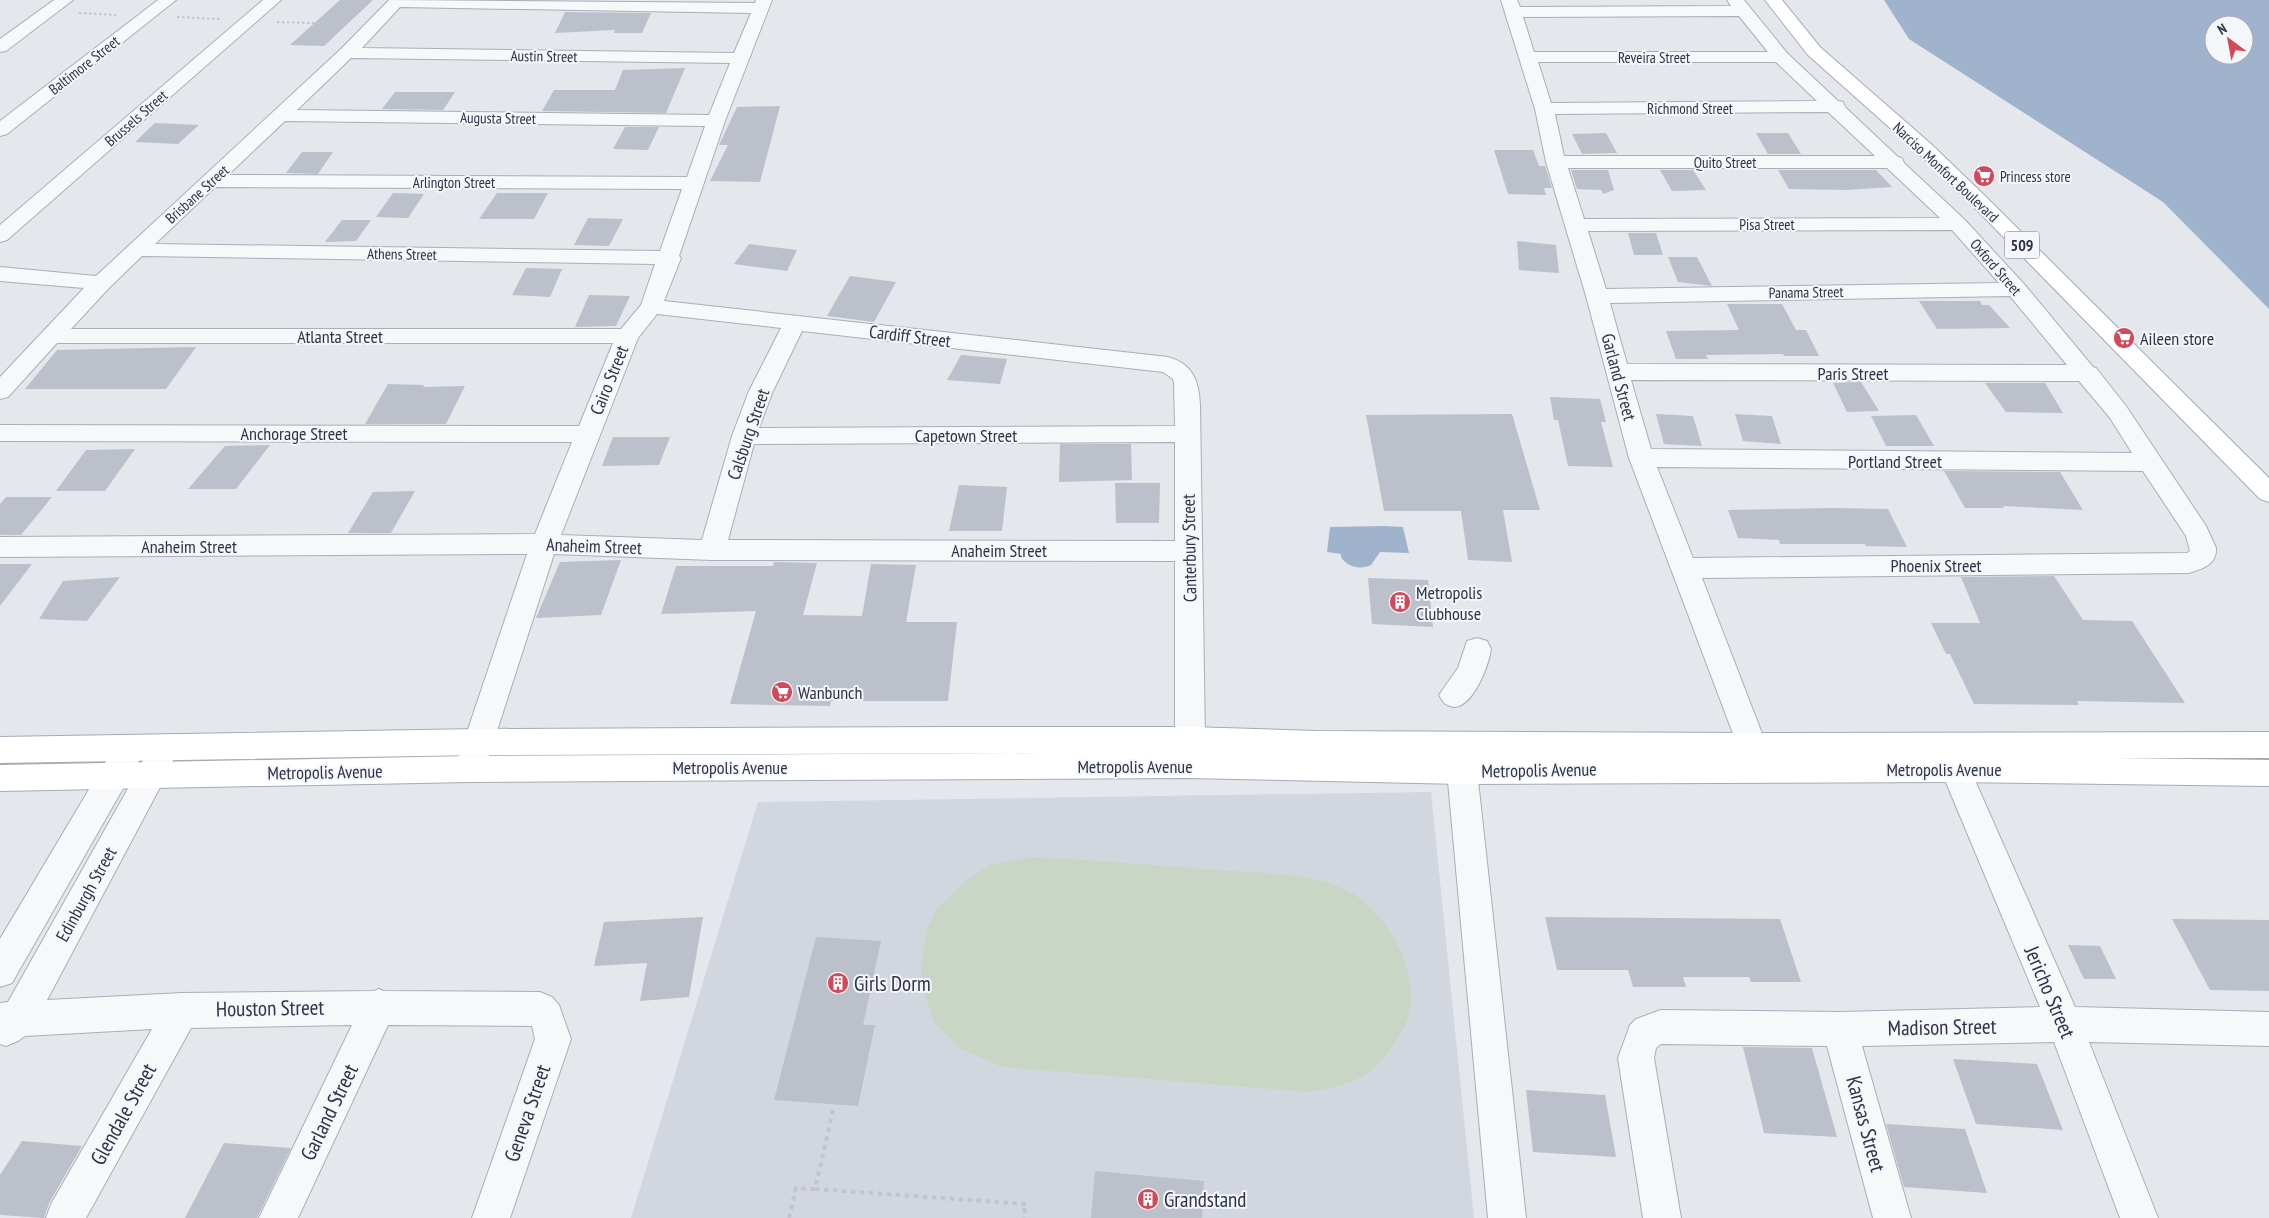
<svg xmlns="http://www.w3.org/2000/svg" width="2269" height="1218" font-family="'PT Sans Narrow',sans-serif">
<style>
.built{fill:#d2d6de}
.green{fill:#c9d6c5}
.water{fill:#9fb4cc;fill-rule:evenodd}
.building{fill:#bbc0ca}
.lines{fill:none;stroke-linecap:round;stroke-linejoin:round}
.minor-casing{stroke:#a9aeb7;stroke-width:2}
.major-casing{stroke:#a3abb8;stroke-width:2}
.path-far1{stroke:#c2c5cb;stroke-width:2;stroke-dasharray:2.5 2.5;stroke-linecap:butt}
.path{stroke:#c2c5cb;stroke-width:4;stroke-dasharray:4.5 4.5;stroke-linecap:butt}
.minor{fill:#f7f8fa;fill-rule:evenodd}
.major{fill:#fff;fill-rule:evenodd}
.labels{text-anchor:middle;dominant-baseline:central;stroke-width:4;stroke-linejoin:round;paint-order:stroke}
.far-street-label{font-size:15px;fill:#2b3445;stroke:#f4f6f9}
.far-poi-label{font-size:15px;fill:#2b3445;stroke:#f4f6f9;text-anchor:start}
.shield{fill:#f4f6f9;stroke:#676e7b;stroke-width:1}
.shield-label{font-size:16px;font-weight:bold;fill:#2b3445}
.street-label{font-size:18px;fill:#2b3445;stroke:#f4f6f9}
.poi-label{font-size:18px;fill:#2b3445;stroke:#f4f6f9;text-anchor:start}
.near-poi-label{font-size:21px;fill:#2b3445;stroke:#f4f6f9;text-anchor:start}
.near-street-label{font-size:21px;fill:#2b3445;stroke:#f4f6f9}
</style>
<rect width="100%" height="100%" fill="#e4e7ec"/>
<path class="built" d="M1431 792 1474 1218H631L758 802Z"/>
<path class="green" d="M1031 857C1093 860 1154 865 1216 870 1256 873 1320 872 1353 894 1376 908 1397 937 1405 963 1411 982 1415 1006 1405 1025 1379 1074 1362 1083 1308 1092L1002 1067 959 1048 934 1022 921 983V965L926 931 937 908 967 880 990 865Z"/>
<path class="water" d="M1884 0H2269V309L2163 202 1909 39ZM2214 25H2244V55H2214Z
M1385 526 1403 527 1409 553 1380 552 1371 565C1361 570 1347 567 1341 557V554L1327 552 1330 527Z"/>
<path class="building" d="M340 0H373L324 46 290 45Z
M565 12 651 13 642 33H614L615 30 555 33Z
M685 68 666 113 542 111 554 90H615L623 70Z
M395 92H455L443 110 382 109Z
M780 106 760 182 710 181 728 145H719L737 107Z
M155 123 199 125 178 144 135 142Z
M625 127H659L648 150 613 149Z
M1606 133 1617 153 1582 154 1572 134Z
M1756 133H1788L1801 154H1768Z
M1494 150H1533L1539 166H1545L1552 188H1544L1546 195 1508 194Z
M302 152H333L318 174 286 173Z
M1571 170H1608L1614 190 1603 194 1601 190 1577 189Z
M1660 170H1693L1706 190 1672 191Z
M1778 170H1876L1892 187 1847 190 1789 189Z
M393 193 424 194 408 218 376 217Z
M497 193H548L534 219H479Z
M588 218 623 219 609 246 574 245Z
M342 220H371L356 241 325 242Z
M1628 233H1656L1663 255H1634Z
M1517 241 1556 245 1559 273 1519 270Z
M749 244 797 250 787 271 734 264Z
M1668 257H1697L1712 286 1678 282Z
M526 268 562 269 550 297 512 295Z
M850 276 896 282 874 322 827 316Z
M589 295 630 296 616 326 575 327Z
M1919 301H1980L1982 305H1989L2010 328 1937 329Z
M1727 304H1782L1796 330H1806L1819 356H1784L1783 354 1706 355 1708 359H1676L1666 331 1739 330Z
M196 347 166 389H25L57 350Z
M961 355 1007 359 1000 384 947 380Z
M1861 382 1879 411 1847 412 1833 383Z
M1985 383H2045L2063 413 2006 412Z
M388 384 424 385 423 387 465 386 446 424H365Z
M1550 397 1600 399 1606 422H1601L1613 467 1568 466 1558 420H1554Z
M1512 414 1540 510H1503L1512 562 1468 560 1461 511H1384L1366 415Z
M1656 414 1693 416 1702 446 1664 444Z
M1735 414 1772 416 1781 444 1743 441Z
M1916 415 1934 446H1886L1871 416Z
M613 437H670L659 465 602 466Z
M1060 444H1131L1132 480 1059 482Z
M270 445 236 489H188L225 446Z
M135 449 105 491H56L86 450Z
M1944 471 2060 472 2083 510 2003 506 2004 508H1965Z
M1115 483H1160L1159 523H1116Z
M959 485 1007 487 1002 531H949Z
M415 491 391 533H348L373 492Z
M6 497H52L21 535H0V504Z
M1834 508 1888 509 1907 547 1866 546 1865 544H1780L1779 540 1738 538 1728 510Z
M621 560 601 615 536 618 560 562Z
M774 562 817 563 803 615 862 616 871 564 916 565 906 622H957L948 701H831L830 706 730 704 756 611 661 614 676 566H773Z
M0 564H32L0 606Z
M2054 576 2083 620 2132 621 2185 703 2077 701 2079 705 1974 704 1950 654H1946L1931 623H1980L1961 577Z
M120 577 87 621 39 619 63 581Z
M1368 578 1428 580 1433 627 1372 624Z
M703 917 689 997 640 1001 647 963 594 966 604 922Z
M1545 917 1780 919 1801 982H1751L1749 977H1683L1686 987H1633L1628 970H1557Z
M2172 919 2269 920V991L2210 990Z
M816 937 881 941 863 1025H875L858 1106 774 1100Z
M2068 945 2100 946 2116 979H2084Z
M1743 1047 1812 1048 1837 1137 1764 1133Z
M1953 1059 2037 1064 2063 1130 1976 1124Z
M1526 1090 1605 1095 1616 1157 1533 1152Z
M1886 1124 1965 1129 1987 1193 1904 1187Z
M22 1141 82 1146 49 1203 44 1218 0 1215V1175Z
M224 1143 291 1148 257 1218H185Z
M1095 1171 1204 1181 1202 1218H1091Z"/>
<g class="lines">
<g class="minor-casing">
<path id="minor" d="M54 0H73L6 51 0 52V39Z
M158 0H176L7 134 0 136V121Z
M263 0H281L7 240 0 242V225Z
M389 0 755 3 756 0H772L725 121 679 256 681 258 664 301 1168 357C1193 364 1199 381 1200 405L1205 740 1202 765 1198 774 1187 778 1176 774 1172 765 1175 740V561L712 560 554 554 486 765 482 774 471 778 460 774 456 765 527 554 0 557V537L535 534 572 442 0 441V425L579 426 613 343H57L8 397 0 399V377L84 288 0 281V267L96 276 341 49ZM400 7 751 13 734 53 362 48ZM351 58 730 63 709 115 297 110ZM285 121 705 126 687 177 228 175ZM215 187 682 189 660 251 155 244ZM142 256 655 264 641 305 621 329H71L109 288ZM657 314 781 328 749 391 732 436 702 540 561 535 638 338ZM802 331 1163 372 1173 379 1174 383 1175 426 759 428 773 391ZM1175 442V541L728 540 754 444Z
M1501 0H1517L1520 7 1731 6 1727 0H1744L1787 53 1838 101 1843 102 1845 107 1898 157 1902 158 1904 163 1965 220 2024 284 2093 367 2096 368 2126 406 2206 526 2216 548C2217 565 2202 569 2189 573L1702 578 1775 767 1771 776 1760 780 1749 776 1629 458 1586 296 1546 162 1535 109ZM1739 16 1768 52H1534L1523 17ZM1538 62H1776L1817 101 1551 103ZM1828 112 1875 156H1564L1555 114ZM1568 168H1887L1940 218 1584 219ZM1952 230 1999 283 1606 289 1588 231ZM2010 296 2067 365 1627 364 1610 303ZM1631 380 2079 381 2110 418 2132 453 1651 449ZM1657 467 2143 471 2186 536 2190 551 2187 553 1693 558Z
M1477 638 1487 641 1491 649C1489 665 1474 705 1455 707 1452 707 1447 705 1444 703L1439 695 1458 668 1467 641Z
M164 734 175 738 179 747 166 776 47 1000 182 993 374 991 379 989 383 991 540 992 552 997 559 1005 571 1039 510 1218H472L535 1039 532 1026 388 1025 298 1218H259L352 1025 191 1028 86 1218H46L51 1204 152 1029 25 1036 18 1041 6 1046 0 1044V1003L8 1002 139 769 153 738Z
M1457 734 1468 738 1472 747 1477 771 1526 1218H1488L1447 771 1442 747 1446 738Z
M130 735 141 739 145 748 141 757 12 983 0 987V939L119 739Z
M1944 736 1955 740 1966 760 2075 1007 2269 1012V1046L2089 1042 2158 1218H2120L2054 1042 1862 1046 1911 1218H1873L1827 1046 1661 1044 1656 1048 1654 1058 1681 1218H1643L1618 1058 1630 1025 1636 1019 1661 1010 1840 1012 2040 1007 1942 773 1929 749 1933 740Z"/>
</g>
<g class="major-casing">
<path id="major" d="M1765 0H1782L1820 47 1931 144 1983 194 2269 478V502L2260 499 1969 202 1917 152 1808 55Z
M952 727H1190L1317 731 1752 733 2269 732V758H2116L2269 760V786L1955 782 1462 784 1187 778 470 782 0 791V765L470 756 1041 753 480 755 0 763V737L480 729Z"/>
</g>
<path class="path-far1" d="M79 13 116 15
M177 17 220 19
M277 22 345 24"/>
<path class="path" d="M833 1110 815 1189 1026 1204 1023 1218
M789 1218 796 1188 815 1189"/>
<use href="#minor" class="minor"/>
<use href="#major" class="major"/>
</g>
<defs>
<g id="supermarket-disc" transform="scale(1.125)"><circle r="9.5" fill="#d1495b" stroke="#f4f6f9"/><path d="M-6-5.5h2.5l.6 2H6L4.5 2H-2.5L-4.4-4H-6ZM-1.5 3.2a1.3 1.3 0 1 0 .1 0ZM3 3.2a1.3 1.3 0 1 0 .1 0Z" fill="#fff"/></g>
<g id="building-disc" transform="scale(1.125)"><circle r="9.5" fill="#d1495b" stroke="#f4f6f9"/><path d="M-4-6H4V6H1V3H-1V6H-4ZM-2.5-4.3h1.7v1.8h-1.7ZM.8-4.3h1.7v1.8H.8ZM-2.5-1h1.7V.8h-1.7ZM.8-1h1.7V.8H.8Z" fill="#fff"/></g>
</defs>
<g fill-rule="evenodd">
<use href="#supermarket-disc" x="1984" y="176"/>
<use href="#supermarket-disc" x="2124" y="338"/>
<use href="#building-disc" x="1400" y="602"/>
<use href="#supermarket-disc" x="782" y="692"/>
<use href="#building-disc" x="838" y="983"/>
<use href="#building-disc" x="1148" y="1199"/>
</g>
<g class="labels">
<g class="far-street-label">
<text transform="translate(544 56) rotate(1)">Austin Street</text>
<text x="1654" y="57">Reveira Street</text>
<text transform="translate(84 65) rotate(-38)">Baltimore Street</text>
<text x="1690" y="108">Richmond Street</text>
<text transform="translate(136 118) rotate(-41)">Brussels Street</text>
<text transform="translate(498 118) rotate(1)">Augusta Street</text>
<text x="1725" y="162">Quito Street</text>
<text transform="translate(1946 172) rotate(43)">Narciso Monfort Boulevard</text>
<text x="454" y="182">Arlington Street</text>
<text transform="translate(197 194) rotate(-42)">Brisbane Street</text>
<text x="1767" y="224">Pisa Street</text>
<text transform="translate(402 254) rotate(1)">Athens Street</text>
<text transform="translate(1996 267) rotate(49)">Oxford Street</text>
<text transform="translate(1806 292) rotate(-1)">Panama Street</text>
</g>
<g class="far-poi-label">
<text x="2000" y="176">Princess store</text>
</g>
<rect class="shield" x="2004.5" y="231.5" width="35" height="27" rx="4"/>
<g class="shield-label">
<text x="2022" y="245">509</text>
</g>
<g class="street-label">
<text x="340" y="336">Atlanta Street</text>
<text transform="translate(910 336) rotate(7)">Cardiff Street</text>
<text x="1853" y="373">Paris Street</text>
<text transform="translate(1619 377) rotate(75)">Garland Street</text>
<text transform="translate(609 380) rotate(-68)">Cairo Street</text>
<text x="294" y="433">Anchorage Street</text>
<text transform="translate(748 434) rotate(-71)">Calsburg Street</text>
<text x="966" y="435">Capetown Street</text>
<text x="1895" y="461">Portland Street</text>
<text x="189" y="546">Anaheim Street</text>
<text transform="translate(594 546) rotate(2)">Anaheim Street</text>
<text transform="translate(1189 548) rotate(-91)">Canterbury Street</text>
<text x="999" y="550">Anaheim Street</text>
<text x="1936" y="565">Phoenix Street</text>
<text x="1135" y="766">Metropolis Avenue</text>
<text x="730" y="767">Metropolis Avenue</text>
<text x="1944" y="769">Metropolis Avenue</text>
<text transform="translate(1539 770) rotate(-1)">Metropolis Avenue</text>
<text transform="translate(325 772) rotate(-1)">Metropolis Avenue</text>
<text transform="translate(86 894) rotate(-61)">Edinburgh Street</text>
</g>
<g class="poi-label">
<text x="2140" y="338">Aileen store</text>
<text x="1416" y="592">Metropolis<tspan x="1416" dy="21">Clubhouse</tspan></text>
<text x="798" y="692">Wanbunch</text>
</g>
<g class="near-poi-label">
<text x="854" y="983">Girls Dorm</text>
<text x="1164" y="1199">Grandstand</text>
</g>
<g class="near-street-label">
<text transform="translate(2050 992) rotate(67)">Jericho Street</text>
<text transform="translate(270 1008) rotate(-1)">Houston Street</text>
<text transform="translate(1942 1027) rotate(-1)">Madison Street</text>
<text transform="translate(329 1112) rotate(-64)">Garland Street</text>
<text transform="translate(527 1113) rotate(-71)">Geneva Street</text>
<text transform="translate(123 1114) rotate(-61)">Glendale Street</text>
<text transform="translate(1866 1124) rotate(75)">Kansas Street</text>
</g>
</g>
<g transform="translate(2229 40) rotate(328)"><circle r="24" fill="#f4f6f9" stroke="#a4a8b1"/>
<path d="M0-4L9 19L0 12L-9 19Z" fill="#d1495b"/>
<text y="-8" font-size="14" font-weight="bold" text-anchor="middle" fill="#2b3445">N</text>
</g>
</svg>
